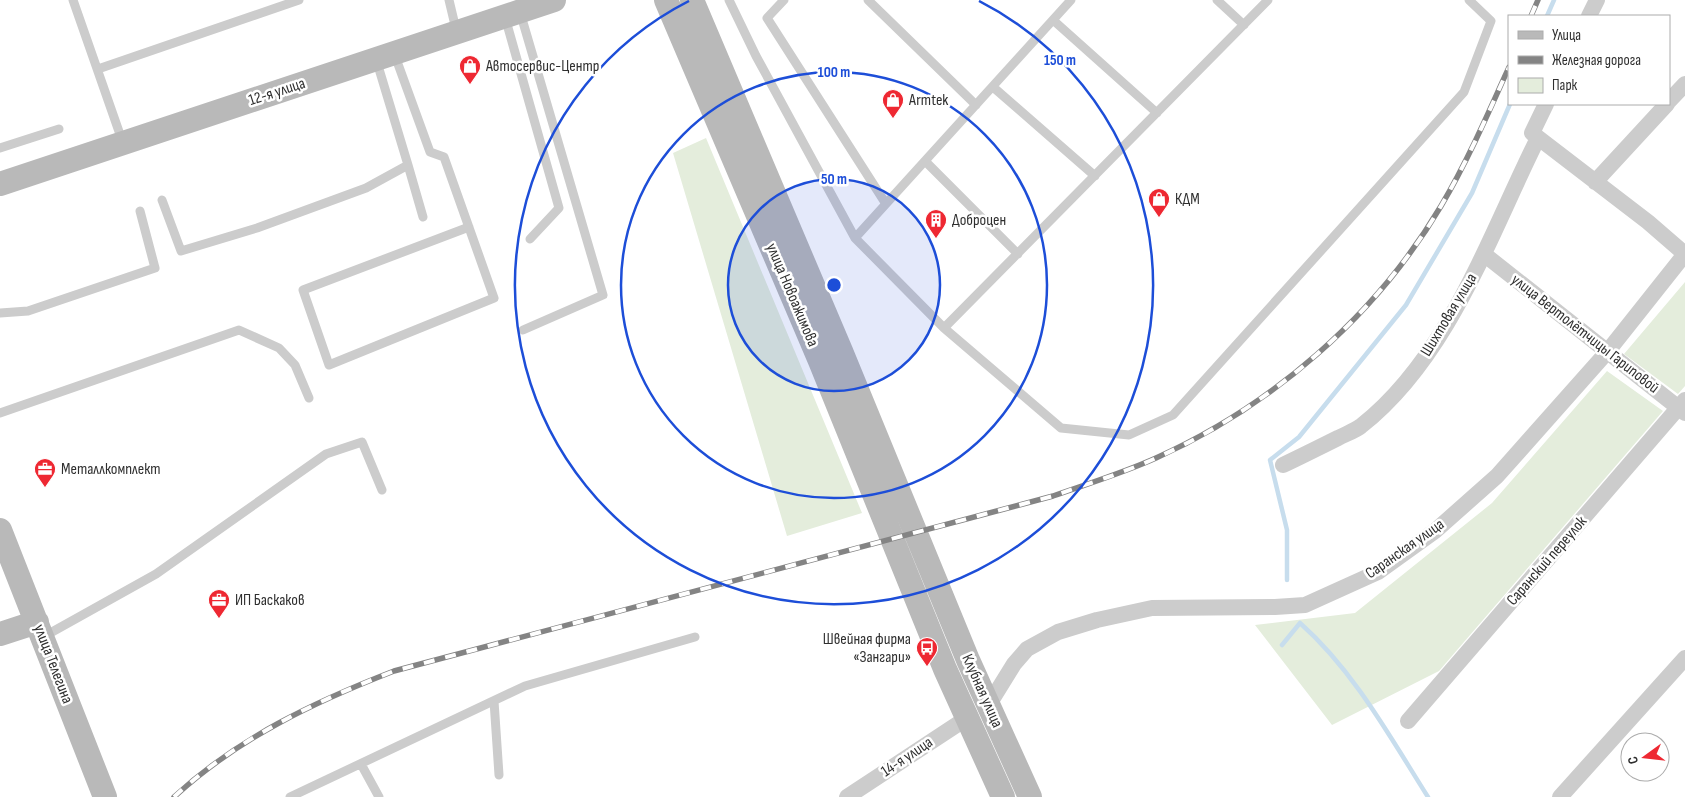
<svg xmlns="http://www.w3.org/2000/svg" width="1685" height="797" font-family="'Sofia Sans Condensed',sans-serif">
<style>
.green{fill:#e4eddc}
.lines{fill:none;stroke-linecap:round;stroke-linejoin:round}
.stream{stroke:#c7dded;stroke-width:4.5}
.service{stroke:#ccc;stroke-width:9}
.minor{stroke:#ccc;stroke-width:16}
.secondary{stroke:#b9b9b9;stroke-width:24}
.rail-casing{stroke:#848484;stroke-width:5.5}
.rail{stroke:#fff;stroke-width:4;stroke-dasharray:11;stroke-linecap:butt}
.ring{fill:none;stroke:#1d4ed8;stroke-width:2.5}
.labels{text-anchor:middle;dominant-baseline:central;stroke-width:5;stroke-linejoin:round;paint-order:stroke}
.poi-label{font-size:16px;fill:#2f2f2f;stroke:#fff;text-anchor:start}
.street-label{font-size:16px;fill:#2f2f2f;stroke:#fff}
.centre{fill:#1d4ed8;stroke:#fff;stroke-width:2.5}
.ring-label{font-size:15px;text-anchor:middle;font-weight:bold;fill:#1d4ed8;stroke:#fff;stroke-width:5;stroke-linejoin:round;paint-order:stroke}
</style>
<rect width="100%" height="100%" fill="#fff"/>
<path class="green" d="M706 138 862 513 787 536 673 153Z
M1685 282V386L1678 394 1624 354Z
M1607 371 1663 411 1439 671 1332 725 1255 625 1355 613 1492 503Z"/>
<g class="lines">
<path class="stream" d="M1547 16 1554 0
M1287 580V530L1270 460 1299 437 1406 305 1472 193 1510 104
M1282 645 1300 623C1354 671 1390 737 1428 797"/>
<path class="service" d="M73 0 123 143
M449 0 454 21V33
M729 0 756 56 855 238 944 328 1061 428 1129 435 1173 415 1464 92 1491 21 1469 0
M784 0 767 18 886 204
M868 0 976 105
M1217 0 1244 25
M520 12 603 295 523 330
M505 17 559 208 530 239
M1053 20 1157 113
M394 53 430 152 444 157 494 298 329 365 303 290 469 227
M98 69 299 0
M993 87 1095 176
M0 148 59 129
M925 161 1018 254
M408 165 423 217
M162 200 181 251 257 228 366 188 408 165 376 59
M855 238 1071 0
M0 313 28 311 155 268 140 211
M944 328 1268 0
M0 413 239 330 279 348 295 365 309 398
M43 637 156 574 326 454 362 442 382 490
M494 701 499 775
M361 764 379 797
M290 797 525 686 695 637"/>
<path class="minor" d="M1589 16 1597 0
M1669 101 1685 84
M1546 104 1532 133 1648 222 1685 254
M1595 182 1667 104
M1485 255 1685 413
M1283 465C1302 456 1320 447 1338 438 1345 434 1355 431 1361 426 1449 357 1490 234 1538 138
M988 706 1014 664 1027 649 1058 632 1097 620 1152 608 1275 607 1305 605 1378 572 1435 531 1497 476 1608 351 1685 254
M1408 721 1685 400
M847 797 967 718
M1560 797 1685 658"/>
<path class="secondary" d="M666 0 820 361 945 669 1003 797
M692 0 841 351 968 660 1030 797
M0 184 554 0
M0 530 105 797
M0 634 37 622"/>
<g class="rail-casing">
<path id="rail" d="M1531 16 1538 0
M174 797C238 738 314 702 394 671L1053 496C1087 484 1123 473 1156 458 1272 406 1376 316 1441 206 1467 162 1488 114 1509 67"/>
</g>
<use href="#rail" class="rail"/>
</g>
<circle cx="834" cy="285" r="106" fill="#1d4ed8" fill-opacity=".12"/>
<g class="ring">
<circle cx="834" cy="285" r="106"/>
<circle cx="834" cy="285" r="213"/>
<path d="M979 1A319 319 0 1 1 689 1"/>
</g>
<defs>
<g id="shop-pin" transform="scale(1.125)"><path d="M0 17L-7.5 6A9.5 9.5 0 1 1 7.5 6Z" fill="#ee2832" stroke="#fff"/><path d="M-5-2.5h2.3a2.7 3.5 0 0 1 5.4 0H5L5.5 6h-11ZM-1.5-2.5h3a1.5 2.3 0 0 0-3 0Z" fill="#fff"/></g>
<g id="building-pin" transform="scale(1.125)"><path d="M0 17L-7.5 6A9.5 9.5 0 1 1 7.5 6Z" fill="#ee2832" stroke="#fff"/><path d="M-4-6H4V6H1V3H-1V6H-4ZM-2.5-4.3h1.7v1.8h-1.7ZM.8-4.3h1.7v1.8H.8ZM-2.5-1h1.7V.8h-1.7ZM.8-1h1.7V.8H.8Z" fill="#fff"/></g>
<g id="office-pin" transform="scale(1.125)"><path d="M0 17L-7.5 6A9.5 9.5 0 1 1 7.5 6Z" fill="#ee2832" stroke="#fff"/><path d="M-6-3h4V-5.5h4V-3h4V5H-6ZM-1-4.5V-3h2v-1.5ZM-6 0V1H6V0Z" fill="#fff"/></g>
<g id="bus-pin" transform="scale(1.125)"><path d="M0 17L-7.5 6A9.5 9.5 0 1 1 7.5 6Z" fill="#ee2832" stroke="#fff"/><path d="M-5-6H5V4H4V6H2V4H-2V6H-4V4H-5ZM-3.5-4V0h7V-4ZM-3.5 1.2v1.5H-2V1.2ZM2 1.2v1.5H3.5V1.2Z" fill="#fff"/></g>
</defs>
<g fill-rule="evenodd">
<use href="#shop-pin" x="470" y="66"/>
<use href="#shop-pin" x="893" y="100"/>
<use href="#shop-pin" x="1159" y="199"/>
<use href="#building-pin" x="936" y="220"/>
<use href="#office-pin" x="45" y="469"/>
<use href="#office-pin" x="219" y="600"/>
<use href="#bus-pin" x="927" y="648"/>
</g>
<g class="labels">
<g class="poi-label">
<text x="486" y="66">Автосервис-Центр</text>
<text x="909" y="100">Armtek</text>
<text x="1175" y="199">КДМ</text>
<text x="952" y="220">Доброцен</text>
<text x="61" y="469">Металлкомплект</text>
<text x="235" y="600">ИП Баскаков</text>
<text x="911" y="639" text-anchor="end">Швейная фирма<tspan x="911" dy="18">«Зангари»</tspan></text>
</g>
<g class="street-label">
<text transform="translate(277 92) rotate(-18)">12-я улица</text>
<text transform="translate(792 295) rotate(67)">улица Новоажимова</text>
<text transform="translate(1449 315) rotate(-59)">Шихтовая улица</text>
<text transform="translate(1585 334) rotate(38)">улица Вертолётчицы Гариповой</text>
<text transform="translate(1405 549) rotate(-35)">Саранская улица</text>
<text transform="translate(1547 561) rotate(-49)">Саранский переулок</text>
<text transform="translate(53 664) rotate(69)">улица Телегина</text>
<text transform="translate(982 691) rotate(66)">Клубная улица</text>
<text transform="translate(907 757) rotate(-34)">14-я улица</text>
</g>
</g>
<circle cx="834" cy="285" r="8" class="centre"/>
<g class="ring-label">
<text x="1060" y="65">150 m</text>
<text x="834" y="77">100 m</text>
<text x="834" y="184">50 m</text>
</g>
<rect x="1508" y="15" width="162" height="90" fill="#ffffff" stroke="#acacac"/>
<rect x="1518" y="31" width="25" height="8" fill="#b9b9b9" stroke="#acacac"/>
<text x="1552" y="40" font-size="15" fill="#2f2f2f">Улица</text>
<rect x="1518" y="56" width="25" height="8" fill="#848484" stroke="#acacac"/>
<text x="1552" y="65" font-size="15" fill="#2f2f2f">Железная дорога</text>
<rect x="1518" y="78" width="25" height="15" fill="#e4eddc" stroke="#acacac"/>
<text x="1552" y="90" font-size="15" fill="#2f2f2f">Парк</text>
<g transform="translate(1645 757) rotate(255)"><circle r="24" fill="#ffffff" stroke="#acacac"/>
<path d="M0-4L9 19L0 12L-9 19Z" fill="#ee2832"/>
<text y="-8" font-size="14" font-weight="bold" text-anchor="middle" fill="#2f2f2f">С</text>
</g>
</svg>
